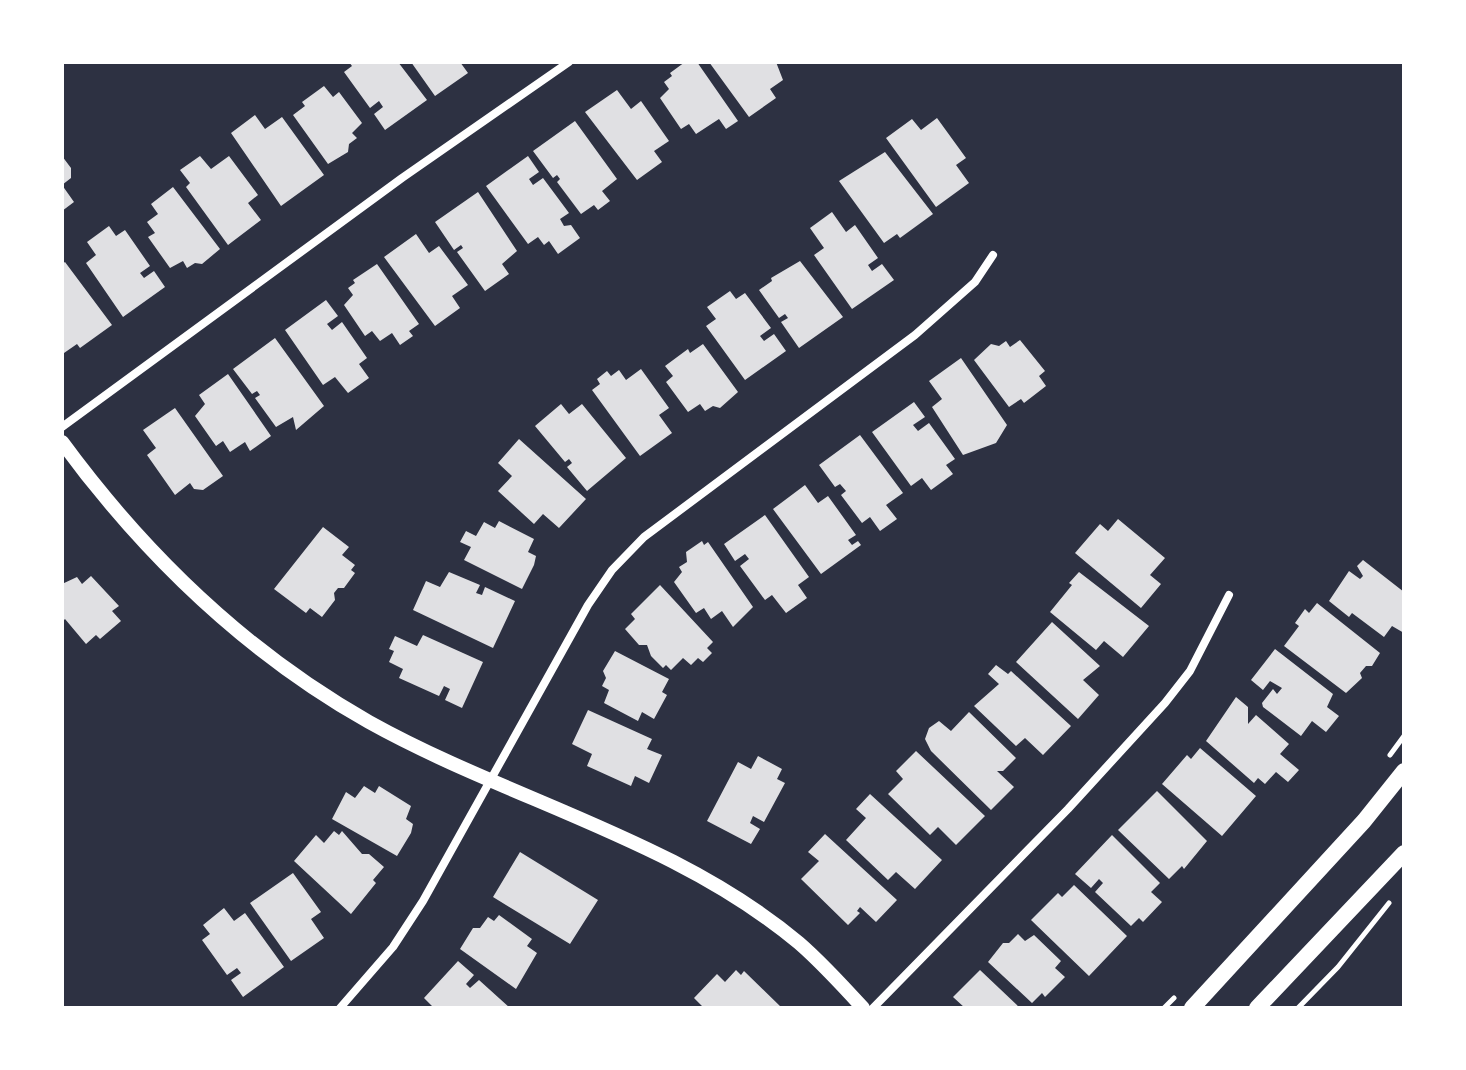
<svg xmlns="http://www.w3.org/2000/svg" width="1466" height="1070" font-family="Roboto,sans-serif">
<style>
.building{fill:#e0e0e3}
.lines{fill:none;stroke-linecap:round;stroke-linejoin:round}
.path{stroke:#fff;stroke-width:5}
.minor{stroke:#fff;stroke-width:8}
.tertiary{stroke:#fff;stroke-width:14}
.secondary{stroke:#fff;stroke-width:16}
</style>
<rect width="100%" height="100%" fill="#2d3142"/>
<path class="building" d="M349 62H398L427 100 385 130 374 114 383 107 379 101 370 108 344 72 352 66Z
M411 62H460L468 73 435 96Z
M685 62H697L738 121 726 129 719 119 696 134 689 124 681 129 660 98 669 89 664 82 672 76 670 73Z
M709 62H776L783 80 770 89 776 98 749 117Z
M324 86 333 97 339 92 362 123 352 133 357 138 349 144 348 152 328 164 293 115 305 106 302 102Z
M617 90 631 109 641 101 669 141 654 151 662 162 637 180 585 112Z
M255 115 265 129 282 117 324 175 281 206 231 133Z
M937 118 966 158 956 165 969 183 936 207 886 138 912 119 921 130Z
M575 121 617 179 602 191 610 201 598 210 594 205 581 214 557 182 560 179 557 175 553 178 533 151Z
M885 152 933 214 900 238 897 234 884 243 839 181Z
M62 156 71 168V178L62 185 74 202 62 211Z
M200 156 211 169 229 156 258 195 248 203 261 220 228 245 186 187 190 183 180 170Z
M528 156 539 172 529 179 533 185 543 178 569 213 560 219 564 226 571 225 580 238 558 254 549 241 544 245 538 237 528 244 486 186Z
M173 187 220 249 202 264 195 263 187 268 183 261 170 268 148 237 155 233 147 222 158 214 151 204Z
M478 192 517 251 502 264 509 274 485 291 457 252 463 248 461 245 454 250 435 222Z
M832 212 846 232 855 225 878 258 868 265 872 271 882 264 894 280 852 309 814 255 824 248 810 228Z
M109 226 116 236 125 230 150 266 140 273 144 278 154 271 165 287 123 317 86 263 96 255 87 242Z
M416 234 429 253 439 246 468 285 452 296 460 308 435 326 384 257Z
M800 261 843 317 799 348 781 322 788 318 785 314 779 318 759 290 772 281 771 278Z
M65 262 112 325 80 348 77 344 64 353 62 264Z
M377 264 419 324 409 331 413 336 400 345 392 333 380 341 372 331 365 336 344 305 353 295 348 288 355 283 353 280Z
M730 291 736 299 745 293 771 328 760 336 764 341 774 334 786 351 745 380 706 326 716 319 707 307Z
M326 300 338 316 327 324 332 330 342 322 367 358 359 364 369 378 348 393 335 377 323 385 285 330Z
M275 338 324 406 296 430 293 417 276 427 255 398 260 395 257 391 252 394 233 369Z
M1020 340 1045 371 1039 376 1046 386 1024 403 1021 399 1009 407 974 360 991 344 999 346 1006 341 1010 347Z
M703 344 738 392 720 408 713 406 705 411 700 404 688 412 666 382 673 376 665 366 688 349 690 353Z
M961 358 1007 425 996 443 963 455 932 407 942 399 929 381Z
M641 369 669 408 659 415 672 433 640 456 592 390 600 384 597 379 607 371 611 376 619 370 626 380Z
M228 374 271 436 250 451 245 442 230 452 223 441 216 446 195 416 205 404 199 395Z
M914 402 925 417 913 425 918 431 929 423 955 459 946 465 953 474 931 490 922 478 911 486 872 432Z
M561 404 569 414 582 404 626 458 587 491 567 467 572 463 569 459 565 462 535 426Z
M175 408 223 476 203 490 194 489 190 483 175 495 147 455 156 448 143 430Z
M860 435 903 493 886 505 897 519 880 531 870 517 862 523 841 495 846 491 840 484 835 487 819 465Z
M519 439 586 499 559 528 543 514 534 524 498 491 512 476 498 463Z
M805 485 818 503 828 496 856 535 848 540 852 545 858 541 861 545 821 574 773 509Z
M765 515 809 577 798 585 807 598 786 613 772 595 765 600 740 566 749 559 745 554 735 561 724 544Z
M1118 519 1165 558 1150 575 1161 584 1141 608 1075 553 1100 524 1108 531Z
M499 521 534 539 528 552 536 556 534 565 522 589 464 560 471 547 460 542 466 531 476 536 484 522 495 528Z
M323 527 349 547 342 555 355 565 351 570 355 573 344 588H338L334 593 335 600 322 617 310 608 306 613 274 589Z
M702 541 704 545 708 542 753 607 733 627 722 611 711 619 704 608 696 613 674 582 682 572 679 567 687 562 686 552Z
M1363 560 1404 592V633L1392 626 1384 637 1352 613 1349 617 1329 601 1349 571 1360 579 1363 576 1357 566Z
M449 572 480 585 476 593 482 595 485 587 515 601 493 648 413 610 426 581 440 587Z
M1079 572 1149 626 1123 657 1104 641 1096 650 1050 612 1072 585 1069 583Z
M91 576 119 606 112 611 121 621 100 639 96 635 86 644 65 619 62 622V584L77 577 82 584Z
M660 585 713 642 707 648 712 653 703 662 698 658 691 665 683 658 671 670 666 665 663 668 651 656 647 645H639L625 629 635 619 631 614Z
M1317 603 1380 653 1372 666H1366L1360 673 1362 678 1346 693 1284 646 1299 626 1295 623 1305 609 1309 613Z
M1052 622 1100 666 1083 680 1099 695 1078 719 1016 662Z
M423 635 483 662 462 708 445 700 450 689 444 686 439 696 399 678 403 669 389 662 394 651 389 649 395 636 417 646Z
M1275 649 1333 694 1327 707 1339 716 1326 732 1312 721 1301 736 1263 707 1262 703 1273 689 1277 694 1282 688 1270 681 1263 690 1251 680Z
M615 651 669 679 662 692 667 695 654 719 642 712 638 721 604 703 609 690 602 686 606 678 603 671Z
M996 665 1008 674 1011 671 1071 726 1043 755 1025 738 1016 746 974 706 999 684 988 674Z
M1236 697 1248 707V724L1256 715 1289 744 1280 754 1299 770 1288 782 1276 772 1265 784 1258 778 1254 783 1206 741Z
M588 710 652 739 647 749 662 755 649 783 635 776 631 786 587 766 592 754 572 744Z
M969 712 1016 758 1003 771H997L1014 787 991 810 931 751 925 739 929 728 939 721 951 731Z
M1200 748 1256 796 1222 836 1162 784 1187 755 1191 759Z
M916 751 985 816 956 845 938 827 930 835 888 794 903 779 896 771Z
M758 756 782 769 777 779 785 783 764 822 753 816 750 823 760 829 751 844 707 821 738 762 751 769Z
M364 786 375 793 379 786 411 806 406 819 413 824 411 833 397 856 332 819 346 792 355 798Z
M1157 791 1207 841 1184 869 1182 866 1169 879 1118 830Z
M870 794 942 860 915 889 896 872 888 880 846 840 866 818 856 809Z
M334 831 339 835 342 831 362 854H369L384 867 373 880 376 883 351 914 294 861 316 835 324 843Z
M825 834 897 900 876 922 860 907 857 911 860 913 848 925 801 879 819 861 808 852Z
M1112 835 1160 883 1151 892 1162 902 1143 922 1139 918 1131 926 1095 892 1103 883 1099 879 1091 888 1075 874Z
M520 852 598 900 570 944 493 897Z
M293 873 321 912 311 919 324 938 291 961 250 903Z
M1074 885 1127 936 1089 976 1031 920 1058 893 1062 897Z
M224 908 234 921 245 913 284 967 243 997 231 980 241 973 237 968 227 975 202 940 210 934 203 925Z
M499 915 532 939 527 946 537 953 516 989 460 949 473 928H480L488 917 494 921Z
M1018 934 1025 941 1034 935 1061 961 1055 968 1065 977 1045 997 1042 993 1032 1003 988 962 1003 943H1009Z
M458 961 474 975 466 984 470 988 479 980 510 1008H434L424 998Z
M736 970 741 975 744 971 782 1008H704L694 998 717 974 725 982Z
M980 970 1020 1008H965L953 997Z"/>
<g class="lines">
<path class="path" d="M1390 755 1404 736
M1164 1008 1174 998
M1298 1008 1338 967 1389 903"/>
<path class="minor" d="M62 427 402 178 569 62
M340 1008 393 947 423 901 588 605 612 570 644 537 915 335 975 282 993 255
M873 1008 1068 809 1165 703 1190 671 1229 595"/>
<path class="tertiary" d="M62 442C145 555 247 653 369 722 509 800 675 839 799 943 822 963 843 986 863 1008"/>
<path class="secondary" d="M1192 1008 1364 821 1404 771
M1257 1008 1404 853"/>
</g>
<rect width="1466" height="1070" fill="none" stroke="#ffffff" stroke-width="128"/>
</svg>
